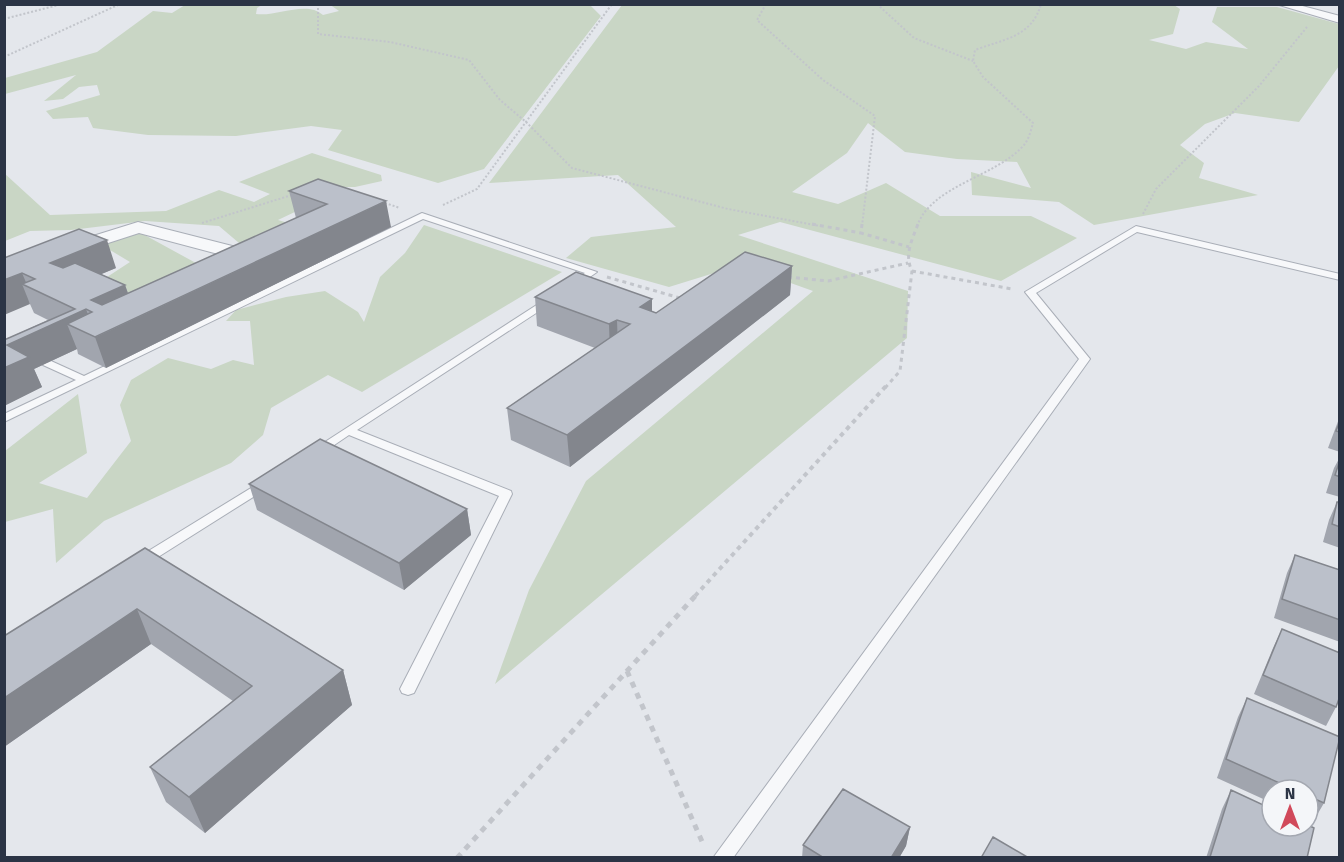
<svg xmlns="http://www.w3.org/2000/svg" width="1344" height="862" font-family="'Fira Sans',sans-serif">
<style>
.green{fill:#c9d6c5}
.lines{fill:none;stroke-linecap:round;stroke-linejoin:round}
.lane-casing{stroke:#a9aeb7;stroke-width:2}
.street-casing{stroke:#a9aeb7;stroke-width:2}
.path-far3{stroke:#c2c5cb;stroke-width:2;stroke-dasharray:2 2;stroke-linecap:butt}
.path-far2{stroke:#c2c5cb;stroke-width:3;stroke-dasharray:4 4;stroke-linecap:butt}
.path-far1{stroke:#c2c5cb;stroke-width:4;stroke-dasharray:4.5 4.5;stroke-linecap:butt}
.path{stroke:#c2c5cb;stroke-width:5;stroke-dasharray:6 6;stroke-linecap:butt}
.lane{fill:#f7f8fa;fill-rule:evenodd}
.street{fill:#f7f8fa;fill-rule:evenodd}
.wall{fill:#a1a5ae}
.shaded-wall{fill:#83868d}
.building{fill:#bbc0ca;stroke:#83868d;stroke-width:1.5}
</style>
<rect width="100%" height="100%" fill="#e4e7ec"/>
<path class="green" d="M329 4H589L601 16 484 169 438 183 328 150 342 130 311 126 236 136 148 135 93 128 88 117 53 119 46 111 100 95 97 85 79 87 63 99 44 101 76 75 5 94V78L97 52 153 11 172 13 185 5H262L257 8 256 14C277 17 306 0 323 15L339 11Z
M622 5H1174L1180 9 1173 34 1149 40 1186 49 1206 42 1248 49 1212 22 1217 7H1277L1339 24V66L1299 122 1235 113 1205 124 1180 145 1204 163 1199 178 1258 195 1094 225 1059 202 972 195 971 172 1031 188 1017 162 957 159 905 152 868 123 847 153 792 192 838 204 886 183 940 216H1031L1077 238 1001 281 780 222 738 235 908 291 907 338 495 684 529 590 586 481 813 291 740 265 669 287 566 258 591 237 676 227 618 175 489 183Z
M312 153 381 175 382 181 355 187H330L324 198 278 220 308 229 252 254 219 226 145 221 71 230 30 231 5 241 4 173 50 215 166 211 219 190 254 202 270 194 239 182Z
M424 225 562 272 362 392 328 375 271 408 263 435 231 463 104 521 56 563 53 509 5 522V451L78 394 87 453 39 483 87 498 131 441 120 405 131 380 168 358 211 369 233 360 254 365 250 321H226L236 310 286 297 325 291 358 312 364 322 380 277 405 253Z
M141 233 216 274 137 307 104 279 130 262 100 244Z"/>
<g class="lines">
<g class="lane-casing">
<path id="lane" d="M422 213 597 272 577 286H571V282L585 273 423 219 4 422V414L76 380 43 365 42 363 43 361H51L84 376Z
M1136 226 1340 274V280L1137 232 1036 293 1090 359 733 858H713L1079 359 1025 292Z
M549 297 553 298V302L357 430 511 491 512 494 414 693 408 695 402 693 400 689 499 496 349 435 321 454 317 455 311 451Z
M264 480 269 481 270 484 269 487 147 564H137L135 561 137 558Z"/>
</g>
<g class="street-casing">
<path id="street" d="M1276 4H1295L1340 16V23Z
M138 222 244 249 246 253 244 257 237 259 139 233 71 255 64 253 62 249 64 245Z"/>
</g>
<path class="path-far3" d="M318 4V34L390 42 469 60 500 100 526 122 572 168 728 209 820 226
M766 4 757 20 823 80 875 116 862 226
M877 4 914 38 973 61
M4 19 62 4
M4 57 120 4
M385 203 400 208
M443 205 477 189 612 4
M1143 214 1156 189 1259 86 1307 27
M202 223 295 194
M917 226C932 185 996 177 1024 145 1029 139 1031 130 1033 123L983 77 973 61 975 50C1004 39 1032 37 1041 4"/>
<path class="path-far2" d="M812 224 861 233
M862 224 861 233 909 247
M912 271 1012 289
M607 277 680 298
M788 277 828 281 908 263
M885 388 900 371 912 271C904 255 912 240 918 224"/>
<path class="path-far1" d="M695 596 886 386"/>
<path class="path" d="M627 671 704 846
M457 858 697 594"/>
<use href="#lane" class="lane"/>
<use href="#street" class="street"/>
</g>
<path class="wall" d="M318 179 391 227 106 368 78 354 77 349 34 369 42 387 4 406V340L48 320 34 313 30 304 4 258 116 268 101 274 125 285 128 293 296 218 289 191Z
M792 266 790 295 570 467 511 440 507 408 595 348 537 326 535 297 652 299V311L656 313Z
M1340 416V452L1328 448Z
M1340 457V497L1326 493 1334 468Z
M249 484 467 509 471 535 404 590 257 510Z
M1337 502H1340V548L1323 542 1329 520Z
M145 548 343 670 352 705 205 833 166 802 150 767 233 701 151 644 4 747V636Z
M1295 555 1340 570V642L1274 618 1287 573Z
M1282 629 1336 707 1326 726 1254 694 1273 648Z
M1247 698 1324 803 1313 822 1308 820V790H1272V803L1217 778 1238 717Z
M1231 790 1307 858H1206L1222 809Z
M910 827 906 846 899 858H802L803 845Z"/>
<path class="shaded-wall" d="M386 201 391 227 106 368 95 337 67 324 77 349 34 369 42 387 4 406V368L7 345 86 309 96 337Z
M107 240 116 268 61 291 50 263Z
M792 266 790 295 570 467 567 435Z
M22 273 28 287 22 284 30 304 4 315V280Z
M125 285 135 314 102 330 91 300Z
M652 299V328L640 307Z
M617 320 618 350 610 355 609 324Z
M467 509 471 535 404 590 399 563Z
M137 609 151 644 4 747V698Z
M343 670 352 705 205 833 189 797Z
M910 827 906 846 899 858H891Z"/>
<path class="building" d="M318 179 386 201 95 337 67 324 92 312 86 309 7 345 29 357 4 368V340L75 309 22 284 35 279 22 273 4 280V258L79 229 107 240 50 263 63 268 75 263 125 285 91 300 102 305 327 204 289 191Z
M745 252 792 266 567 435 507 408 630 324 617 320 609 324 535 297 576 272 652 299 640 307 656 313Z
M1340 421V432L1336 431Z
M320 439 467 509 399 563 249 484Z
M1340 460V477L1335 475Z
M1337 502H1340V527L1332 524Z
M145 548 343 670 189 797 150 767 252 686 137 609 4 698V636Z
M1295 555 1340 570V620L1282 599Z
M1282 629 1340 653V696L1336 707 1263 675Z
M1247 698 1340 737 1324 803 1308 796V790H1295L1226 759Z
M843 789 910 827 891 858H824L803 845Z
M1231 790 1272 809V826H1308V825L1314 828 1307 858 1210 857Z
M993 837 1029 858H981Z"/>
<rect width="1344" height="862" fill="none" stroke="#2b3445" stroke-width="12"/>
<g transform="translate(1290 808)"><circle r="28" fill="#f4f6f9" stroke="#a4a8b1" stroke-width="1.5"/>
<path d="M0-4.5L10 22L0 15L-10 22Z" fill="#d1495b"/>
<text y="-9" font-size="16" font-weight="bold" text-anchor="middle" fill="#2b3445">N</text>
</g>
</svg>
